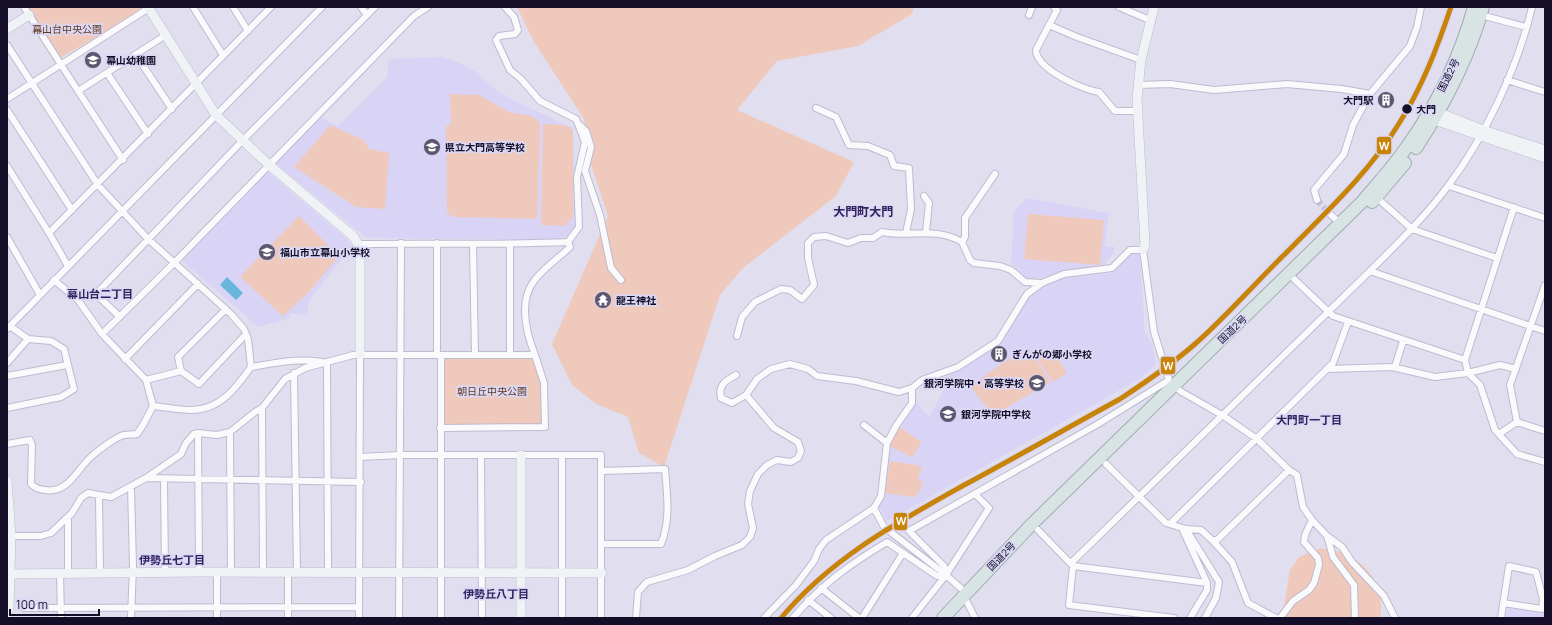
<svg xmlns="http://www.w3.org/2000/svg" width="1552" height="625" font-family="Manrope,'Noto Sans JP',sans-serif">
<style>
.built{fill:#d9d4f6}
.green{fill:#efc9bb}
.water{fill:#69b6dc}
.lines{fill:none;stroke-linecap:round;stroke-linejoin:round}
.street-tunnel{stroke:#c2c0d1;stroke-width:6;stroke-dasharray:6 3;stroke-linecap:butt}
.street-casing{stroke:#bebacf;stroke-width:8}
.secondary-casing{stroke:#bebacf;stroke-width:10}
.highway-casing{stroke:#9eacb0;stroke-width:14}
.street{stroke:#fafafd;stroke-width:6}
.secondary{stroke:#f0f3f5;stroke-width:9}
.highway{stroke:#d7e4e3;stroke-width:12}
.rail-1-casing{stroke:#dbd8f6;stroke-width:8}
.rail-1{stroke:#c88408;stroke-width:5}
.stop-dot{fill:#140e28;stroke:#dbd8f6;stroke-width:1.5}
.labels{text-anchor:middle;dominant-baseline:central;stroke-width:3.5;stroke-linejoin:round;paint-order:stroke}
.park-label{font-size:10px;fill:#63381e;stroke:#dbd8f6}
.poi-label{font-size:10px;font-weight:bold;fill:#140e28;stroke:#dbd8f6;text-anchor:start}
.street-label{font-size:10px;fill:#140e28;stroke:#dbd8f6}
.stop-label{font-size:10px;font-weight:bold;fill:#140e28;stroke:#dbd8f6;text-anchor:start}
.neighbourhood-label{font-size:11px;font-weight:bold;fill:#32225e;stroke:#dbd8f6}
.quarter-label{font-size:12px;font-weight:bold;fill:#32225e;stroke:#dbd8f6}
.line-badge{stroke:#dbd8f6;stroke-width:1.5}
.badge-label{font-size:11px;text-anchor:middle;font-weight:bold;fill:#fff}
</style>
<rect width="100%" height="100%" fill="#e1dfef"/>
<path class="built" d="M442 57 460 63 475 71 497 91 519 103 573 128 577 225 569 236 551 240 373 238 364 236 275 163 319 116 338 126 388 76V59Z
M264 171 268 172 346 238 352 246 310 299 307 316 291 313 289 319 258 327 180 259Z
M1027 198 1109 213 1105 246 1115 247 1113 253 1104 266 1060 272 1041 278 1028 279 1021 275 1011 262 1014 211Z
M1131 254H1140L1145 333 1152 343 1156 364 1141 378 1106 398 887 521 879 507 884 491 888 446 898 426 915 401 930 417 944 389 945 377 964 367 1003 340 1019 309 1030 296 1040 288 1064 278 1111 273Z
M1508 608 1542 611 1545 613V618H1507Z"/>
<path class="green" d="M28 7H141L142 8 112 28 60 58Z
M517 7H914L912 14 858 46 777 61 737 110 854 162 836 196 743 268 720 295 664 467 639 453 628 417 596 404 572 385 552 344 608 216 590 162 584 119 534 42Z
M450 94 479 95 511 113 529 115 539 121 540 129 537 219 452 217 447 212 446 126 451 125Z
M543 124 565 125 573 130V217L564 226 541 225Z
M330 125 364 140 369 149 389 153 385 209 356 207 294 167Z
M1028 214 1104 220 1100 265 1024 259Z
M299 216 333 250 332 253 337 258 308 293 283 316 240 277Z
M1029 348 1050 382 993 416 970 386 1010 358 1011 360Z
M1052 349 1067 373 1053 382 1037 359Z
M444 357 533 358 542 385 541 424 443 425Z
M899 427 922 442 912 457 889 446Z
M890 461 917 465 922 467 918 479 923 482 918 494 912 497 885 493Z
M1321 548C1328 550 1336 550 1343 553 1369 563 1386 590 1380 618H1282L1290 570 1299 557Z"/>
<path class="water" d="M227 277 243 293 236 300 220 285Z"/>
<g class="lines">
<path class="street-tunnel" d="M1317 200 1331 215"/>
<g class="street-casing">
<path id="street" d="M24 7 78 91 166 35
M193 7 223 55
M233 7 248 31
M361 7 367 15
M505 7 514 17 518 30 515 34 499 36 496 40 510 70 521 79 540 101 576 119 585 142 577 177 579 227 568 242
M1054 7 1057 10 1036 50C1036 69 1083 90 1099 92L1115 111H1137
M1119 7 1152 21
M1029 15 1032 7
M1481 15 1526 27
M1049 25 1077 37 1141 60
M7 45 98 185 148 239 231 314 244 329 248 339 251 367C276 363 303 357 327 363L328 572
M136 55 172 109
M107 73 148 134
M1507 80 1545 92
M1138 85 1170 84 1214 90 1287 84 1342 89 1370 94 1410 46 1417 27 1421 7
M78 91 123 160
M7 99 149 8
M816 108 836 117 849 145 868 146 890 155 894 166 909 168 911 209 906 233
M7 110 72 210
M580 125 586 131 591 147 585 171 600 215 611 268 621 280
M7 166 49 233
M1449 186 1545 218
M924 196 929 203 926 232
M1376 197 1412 229 1497 258
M1317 200 1314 190 1344 154 1353 125 1370 94
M1514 207 1465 360 1468 373 1480 385 1495 430 1517 454 1545 462
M1331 215 1340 223
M7 237 40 295
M962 242 965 237V218L995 174
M437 243V355
M358 244C428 243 498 245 568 242L570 247C559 258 543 268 534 281 518 302 526 332 535 355
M473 244 475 355
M510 245V355
M68 266 49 233 271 7
M1370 271 1545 331
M1294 279 1333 316 1465 360
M54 280 78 300 102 334 146 380 153 406C166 407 178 410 191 410 220 410 236 388 251 367
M120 317 96 294 243 140 375 7
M7 329 322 7
M102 334 174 263 414 16 428 7
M737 336 742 317 755 302 781 289 790 290 802 299 814 285 808 258V243L814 237 826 236 848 243 861 238H873L882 232C909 238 935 226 962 242L970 260 974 263 1000 266 1011 270 1025 282 1042 283
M125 359 198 284
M7 363 28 339 10 326
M1395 367 1403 341
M1327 369 1392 367 1435 377 1468 373 1500 365 1516 369
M181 371 178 357 226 309
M294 373 297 572
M736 375C725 381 718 385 721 398L732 403 746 395 757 379 771 369 790 364 808 369 817 376 856 381 899 392 912 388
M7 376 67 365
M146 380 181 371 199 384 246 334
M7 408 61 397 74 389 64 349 51 341 28 339
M262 408 263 573
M1517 422 1510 385 1545 285
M864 425 887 443
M230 432 231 573
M198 433 199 572
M1499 434 1517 422 1545 431
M7 444 30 440 32 445 31 484C36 489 39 489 45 490 69 494 77 468 93 455 99 450 117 436 124 435 128 434 132 435 137 434L143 425 153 406
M481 455 482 618
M360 457 400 455H601V618
M1106 464 1166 523 1186 529 1219 582 1216 598 1205 618
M146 478 181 454 186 443 194 434 198 433 217 435 230 432 255 412 262 408 285 379 305 368 353 355H535L544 383 545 427 440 428
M164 480 165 573
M131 487 133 566 131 618
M99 495 100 573
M874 508 884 527 946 575 966 593
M1170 524 1333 363 1348 322
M1182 528 1207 583V590L1190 618
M1186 529 1201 530 1212 540H1217L1289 470
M1038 530 1073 566 1069 605 1174 618
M11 536H41L51 533 72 513 81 498 88 493 111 497 146 478 361 482
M1327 536 1342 547 1352 562 1384 596 1395 618
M1212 540 1232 562 1248 603 1276 618
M601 544H661C671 520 667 494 665 469L602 471
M1071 563 1370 271C1397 244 1425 217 1448 186 1485 137 1518 67 1532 7
M1073 566 1207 583
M60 573 61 618
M68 573V517
M821 588 859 618
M808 600 831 618
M967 602 975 618
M24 608 359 607
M217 618V572
M288 618V573
M359 618 360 355
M399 618 401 243
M441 618V355
M562 618V455
M636 618 638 592 647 582 688 570 715 556 742 545 750 537 753 528 748 504 750 491 758 474 767 465 777 460 791 462 798 458 801 451 798 442 774 428 746 395
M764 618 796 585 814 561 819 549 826 540 874 508 881 496 887 443 896 426 912 403V388L922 380 958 367 998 341 1027 294 1042 283 1064 274 1112 268 1130 250H1143L1154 332 1169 380 1180 391 1222 415 1257 439 1289 470 1297 475 1303 507 1312 520 1327 536 1333 557 1354 585 1355 618
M793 618C821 585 850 564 887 542L937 576 946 575 944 566 909 531 1098 424 1169 380
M862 618 903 553
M912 618 946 575 989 508 975 494
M1280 618 1293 601 1309 590 1314 583 1319 565 1318 558 1304 542 1305 535 1312 520
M1501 618 1509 566 1536 572 1543 599 1542 609 1503 603"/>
</g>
<g class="secondary-casing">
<path id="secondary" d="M148 7 216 115 268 164 353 236 358 244 360 252V355
M7 29 29 15
M1432 110 1483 130 1545 150
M1429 118 1545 158
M1143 250 1145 244 1137 99 1141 60 1154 7
M7 481 11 536 9 608 7 615
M10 574 199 572 602 573
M521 618V455"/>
</g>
<g class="highway-casing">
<path id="highway" d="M1416 148C1445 104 1469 58 1483 7
M1372 202 1405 163
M943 618 1032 524 1362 202C1377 184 1393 167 1406 148 1437 105 1460 57 1474 7"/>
</g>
<use href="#street" class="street"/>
<use href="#secondary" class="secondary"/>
<use href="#highway" class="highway"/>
<g class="rail-1-casing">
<path id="rail-1" d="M781 618C832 557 898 522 966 484 1018 456 1069 427 1120 399 1146 382 1172 364 1195 344 1227 316 1255 283 1285 254 1325 213 1368 174 1398 125 1422 88 1437 48 1451 7"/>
</g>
<use href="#rail-1" class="rail-1"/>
</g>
<defs>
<g id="school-disc" transform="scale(0.9)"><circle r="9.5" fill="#5c576e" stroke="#dbd8f6"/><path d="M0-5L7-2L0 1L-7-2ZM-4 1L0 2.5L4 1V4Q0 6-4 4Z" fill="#fff"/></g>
<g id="building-disc" transform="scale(0.9)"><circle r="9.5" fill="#5c576e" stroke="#dbd8f6"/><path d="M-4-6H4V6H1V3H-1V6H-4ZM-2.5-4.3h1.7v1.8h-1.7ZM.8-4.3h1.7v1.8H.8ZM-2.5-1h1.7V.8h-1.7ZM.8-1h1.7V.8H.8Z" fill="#fff"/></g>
<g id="temple-disc" transform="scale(0.9)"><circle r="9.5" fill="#5c576e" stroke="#dbd8f6"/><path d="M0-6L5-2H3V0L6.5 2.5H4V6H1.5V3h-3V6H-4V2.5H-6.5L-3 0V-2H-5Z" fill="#fff"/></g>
</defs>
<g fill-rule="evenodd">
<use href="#school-disc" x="93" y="60"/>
<use href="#building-disc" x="1386" y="100"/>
<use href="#school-disc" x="432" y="147"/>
<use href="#school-disc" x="267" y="252"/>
<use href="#temple-disc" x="603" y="300"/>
<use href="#building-disc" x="999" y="354"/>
<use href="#school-disc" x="1037" y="383"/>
<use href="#school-disc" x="948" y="414"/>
</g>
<circle class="stop-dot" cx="1407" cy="109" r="5.5"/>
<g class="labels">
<g class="park-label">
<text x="67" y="29">幕山台中央公園</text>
<text x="492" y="391">朝日丘中央公園</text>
</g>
<g class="poi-label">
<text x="106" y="60">幕山幼稚園</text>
<text x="1373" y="100" text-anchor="end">大門駅</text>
<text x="445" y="147">県立大門高等学校</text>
<text x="280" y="252">福山市立幕山小学校</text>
<text x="616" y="300">龍王神社</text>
<text x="1012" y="354">ぎんがの郷小学校</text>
<text x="1024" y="383" text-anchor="end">銀河学院中・高等学校</text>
<text x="961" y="414">銀河学院中学校</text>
</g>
<g class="street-label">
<text transform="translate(1448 75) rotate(-63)">国道2号</text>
<text transform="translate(1232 329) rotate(-44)">国道2号</text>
<text transform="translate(1001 556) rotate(-46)">国道2号</text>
</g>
<g class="stop-label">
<text x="1416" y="109">大門</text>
</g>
<g class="neighbourhood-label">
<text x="100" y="293">幕山台二丁目</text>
<text x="1309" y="419">大門町一丁目</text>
<text x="172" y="559">伊勢丘七丁目</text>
<text x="496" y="593">伊勢丘八丁目</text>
</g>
<g class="quarter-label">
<text x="863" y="211">大門町大門</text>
</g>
</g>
<g class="line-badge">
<rect x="1376" y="136" width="16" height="19" rx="4" fill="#c88408"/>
<rect x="1160" y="356" width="16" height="19" rx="4" fill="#c88408"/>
<rect x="893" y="512" width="15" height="19" rx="4" fill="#c88408"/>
</g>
<g class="badge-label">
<text x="1384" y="150">W</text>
<text x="1168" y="370">W</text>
<text x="901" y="525">W</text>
</g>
<rect width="1552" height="625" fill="none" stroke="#140e28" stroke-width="16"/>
<path d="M10 609v6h89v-6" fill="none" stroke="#140e28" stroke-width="2"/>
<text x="16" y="609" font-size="12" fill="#140e28" stroke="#dbd8f6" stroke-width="3" paint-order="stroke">100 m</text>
</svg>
